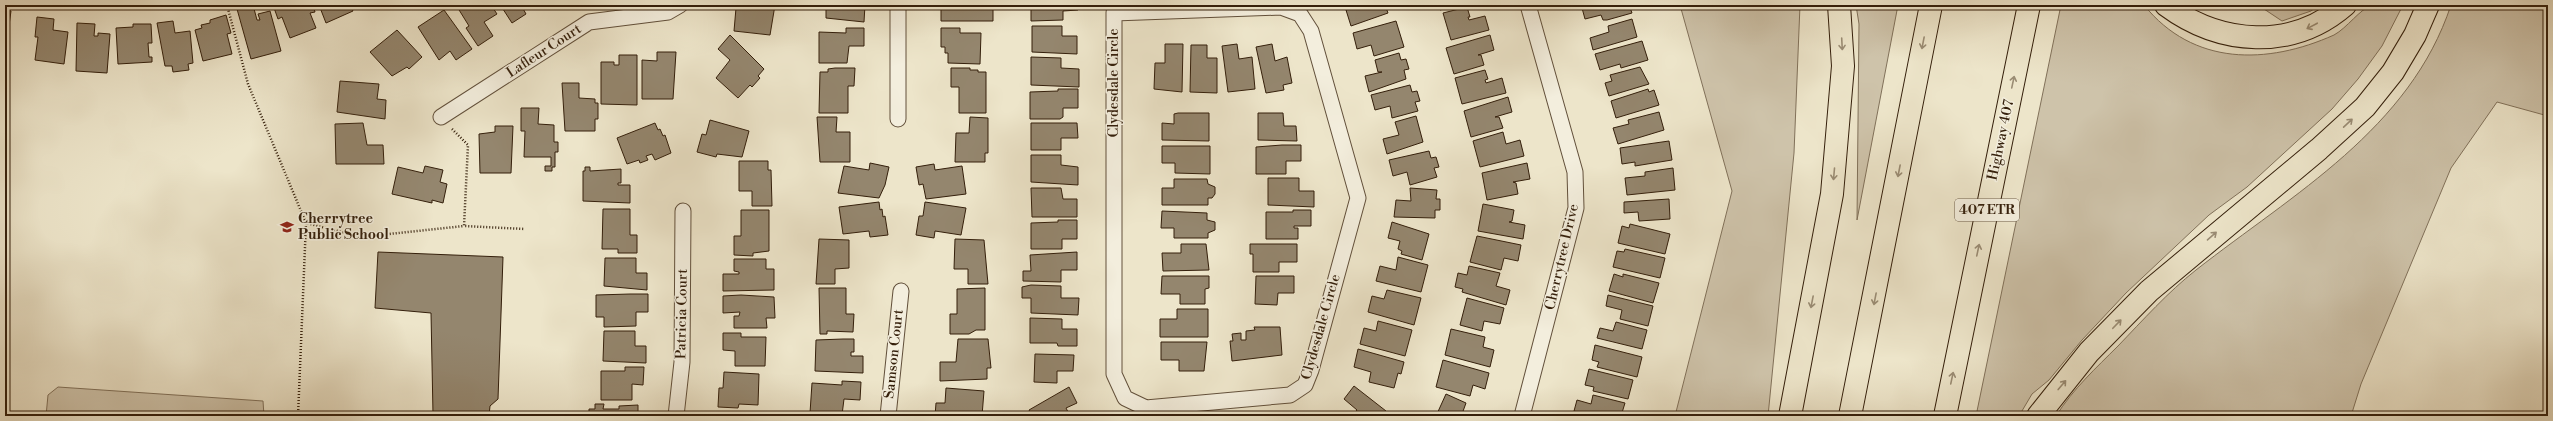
<svg xmlns="http://www.w3.org/2000/svg" width="2553" height="421" font-family="'Libre Bodoni',serif">
<style>
.green{fill:#cec3aa;stroke:#81715a}
.building{fill:#94866e;stroke:#341f0b}
.lines{fill:none;stroke-linecap:round;stroke-linejoin:round}
.minor-casing{stroke:#62503b;stroke-width:17}
.motorway-casing{stroke:#341f0b;stroke-width:24}
.path{stroke:#341f0b;stroke-width:2.5;stroke-dasharray:1 2;stroke-linecap:butt}
.minor{stroke:#f3eedd;stroke-width:15}
.motorway{stroke:#ede5ca;stroke-width:22}
.oneway{stroke:#9a8c74}
.labels{text-anchor:middle;dominant-baseline:central;stroke-width:3;stroke-linejoin:round;paint-order:stroke}
.shield{fill:#f3eedd;stroke:#6d5d4a;stroke-width:1}
.shield-label{font-size:13px;font-weight:bold;fill:#341f0b}
.street-label{font-size:14px;fill:#341f0b;stroke:#f3eedd}
.poi-label{font-size:14px;font-weight:bold;fill:#341f0b;stroke:#f3eedd;text-anchor:start}
</style>
<rect width="100%" height="100%" fill="#ede5ca"/>
<filter id="stains"><feTurbulence type="fractalNoise" baseFrequency=".005" numOctaves="4"/><feColorMatrix values="0 0 0 0 .2 0 0 0 0 .09 0 0 0 0 .02 0 0 0 .5 -.17"/></filter>
<radialGradient id="worn" r=".72"><stop offset=".6" stop-color="#630" stop-opacity="0"/><stop offset="1" stop-color="#630" stop-opacity=".3"/></radialGradient>
<path class="green" d="M1680 5H1800L1794 153 1768 416H1675L1732 191Z
M1856 5H1898L1857 220 1859 24Z
M2061 5H2144C2193 66 2267 65 2334 35 2347 28 2360 9 2372 5 2380 2 2394 5 2403 5L2382 46 2358 79 2332 109 2247 187 2209 215 2126 293 2082 340 2049 380 2032 394 2019 416H1976Z
M2258 5H2319L2311 11 2282 21Z
M2451 5H2548V116L2497 102 2451 168 2361 384 2351 416H2056C2073 389 2096 368 2118 346 2143 320 2168 292 2196 270 2293 194 2410 129 2451 5Z
M58 387 263 401 264 416H46L48 395Z"/>
<path class="building" d="M253 5 257 20H260L258 14 270 11 281 51 251 59 237 9Z
M273 5H313L315 12 310 13 316 28 290 38 282 17 278 19Z
M315 5H350L353 11 326 23 319 5Z
M456 5H491L497 14 484 22 493 36 478 46 466 28 469 26Z
M504 5H521L526 14 512 23 501 6Z
M727 5H775L770 35 734 31 736 8Z
M826 5H865L864 22 826 18Z
M941 5H993V21H941Z
M1031 5H1078V10L1063 11V20L1031 21Z
M1362 5H1385L1388 13 1351 26 1346 10Z
M1439 5H1459L1440 10Z
M1592 5H1629L1632 13 1607 20H1603L1601 15 1585 19 1582 8Z
M1467 7 1470 17H1468L1469 20 1485 16 1489 30 1451 40 1443 13Z
M5 10 11 11 7 40H5Z
M444 10 472 49 456 60 450 51 439 60 418 27Z
M226 15 231 33 227 34 232 54 203 61 195 30 202 28 201 25 210 23V20Z
M37 17 54 19 53 30 68 32 64 64 35 60 38 37H35Z
M1632 19 1637 37 1593 50 1590 38 1609 32 1608 26Z
M173 21 175 33 190 31 193 63 188 64 189 70 173 72 172 66H165L157 23Z
M1396 21 1404 47 1374 56 1371 45 1357 49 1353 33Z
M77 23 95 24 94 36H98V33L110 34 107 73 76 71Z
M133 24H151L152 43H148L149 57H152V62L118 64 116 28 133 27Z
M1032 26H1062V36H1077V54L1032 52Z
M846 28H864V46H849L847 63H819V32L846 33Z
M941 28H960V33H981L980 64 948 63V53H945V47H941Z
M397 30 422 57 409 69 407 67 392 76 370 52Z
M730 35 764 69 758 76 760 78 752 87 750 85 738 98 716 78 730 60 718 49Z
M1490 35 1494 50 1478 55H1481L1484 65 1454 74 1446 48Z
M1642 41 1648 60 1621 68 1620 64 1600 70 1595 54Z
M1165 44H1183L1182 92 1154 89 1155 63H1165Z
M1237 44 1239 59 1252 57 1255 89 1228 92 1222 46Z
M1272 44 1275 61 1287 57 1292 83 1283 85 1284 90 1266 93 1256 47Z
M1191 45H1207V58H1217V93L1190 92Z
M657 52H676L673 99H642V60L657 61Z
M1399 53 1401 60 1406 59 1409 69 1404 70 1406 79 1369 92 1365 76 1382 72H1378L1375 60Z
M619 55H637V105L601 104V62H614V65H619Z
M1031 57 1061 58V68L1079 69V87L1031 85Z
M1640 67 1649 84 1609 96 1605 83 1612 81 1610 75Z
M835 68H855L854 86H848V113H819L820 72H828V69Z
M951 68H970V70H978V72H986V113H959V87H951Z
M1485 70 1488 79 1485 80 1486 83 1502 78 1506 93 1462 104 1455 78Z
M340 81 379 84 377 99 386 100 385 119 337 112Z
M562 83H579V98L595 99V103H598V119H595V131H565Z
M1410 85 1412 92 1417 91 1420 101 1415 102 1418 111 1392 118 1390 106 1375 110 1371 95Z
M1058 89H1078V108H1063V117L1060 119H1030V92L1058 91Z
M1648 89 1649 92 1654 90 1659 105 1616 118 1611 101Z
M1508 97 1512 112 1495 117H1499L1503 128 1471 137 1464 111Z
M521 108H539L538 124 554 125V142H558V152H555V167H552V171H545V166H551V157H524L525 131H521Z
M1659 112 1664 130 1618 144 1613 128 1629 124 1628 120Z
M1178 113H1209V141L1162 140V123L1174 124V114Z
M1258 113H1283L1284 126H1296L1297 141 1258 140Z
M1416 116 1423 142 1387 154 1383 139 1399 135 1395 122Z
M817 117H837L836 132H850V162H820Z
M970 117 988 118V153H985V162H955L956 133H969Z
M710 120 749 131 742 157 717 154 716 157 697 152 702 134 706 135Z
M363 123 367 145H383L384 164H336L335 124Z
M655 123 658 130 660 129 663 136 665 135 671 153 655 160 652 154 646 156 648 160 640 163 639 160 627 164 617 138Z
M1031 123H1077L1078 138H1061V150H1031Z
M495 126H513L511 173H480L479 134 495 132Z
M1503 132 1506 144 1520 140 1524 156 1480 167 1473 141Z
M1669 141 1672 160 1635 166V162L1622 164 1620 148Z
M1282 145H1301V161H1286V174H1256V147Z
M1162 146H1210V174L1175 173V163H1162Z
M1429 151 1431 158 1436 157 1439 167 1434 168 1437 177 1410 185 1407 172 1393 176 1389 160Z
M1031 155H1061V165L1078 167V185L1031 182Z
M739 161H768V170H771L772 206H752V191H739Z
M870 163 889 167 885 185 879 198 838 193 844 166 869 170Z
M1527 163 1530 179 1513 182 1516 183 1518 194 1487 200 1482 173Z
M934 164 935 170 962 166 966 194 926 199 923 184 919 185 916 167Z
M425 166 443 170 440 182 447 184 443 203 432 200V203L392 194 398 167 423 173Z
M585 167H590V171L621 169V183H618V185H630V203L583 201V171H585Z
M1673 168 1675 190 1627 195 1625 178 1645 176V172Z
M1268 178H1299V191H1314V207L1268 205Z
M1174 179H1207L1208 184 1215 187V194L1212 198H1208V205H1162V188H1174Z
M1031 188H1061L1063 199H1077V217H1032Z
M1410 188 1437 190 1436 199H1440V210H1435V218L1394 217 1396 200 1411 201Z
M1669 199 1670 219 1639 221 1638 212 1624 213V202Z
M879 202 880 210 882 209 883 217 885 216 888 235 870 237 869 231 843 234 839 207Z
M925 202 966 208 961 235 935 231 934 238 916 235 919 216H923Z
M1483 204 1514 210 1512 221 1509 222 1525 225 1523 239 1478 231Z
M603 209H630V235H637V253H618V249H602Z
M741 210H769V251L753 253V256L734 255V236H741Z
M1293 210H1311V226H1294V228H1298V239H1266V212H1293Z
M1162 211 1207 213V220L1215 222V230L1208 233V238H1174V228H1161Z
M1058 220H1077V239H1062V249H1031V223L1058 222Z
M1392 222 1429 234 1422 260 1401 254 1402 251 1398 249 1400 241 1388 238Z
M1630 224 1670 234 1665 254 1618 243 1622 226 1629 228Z
M1477 236 1521 245 1518 261 1504 258 1501 270 1470 262Z
M819 239 849 240V268L835 269V284H816Z
M955 239 984 240 988 284H968V269H954Z
M1181 244H1206L1209 270 1163 271 1162 253H1181Z
M1250 244H1297V262H1279V272H1253V254H1250Z
M1625 249 1665 258 1660 278 1613 267 1617 251 1624 252Z
M378 252 503 257 498 399 490 406 489 416H412L433 414 431 313 375 308Z
M1077 252V270H1061V282L1023 281V271H1031L1030 255Z
M1398 257 1428 265 1421 292 1376 281 1380 266 1396 270Z
M605 258H636V273H647V290L604 286Z
M734 259H766V269H774V290L723 291V274H739V272L734 271Z
M1469 266 1500 273 1496 286 1510 290 1506 305 1462 292 1463 289 1455 287 1458 273 1467 275Z
M1614 274 1623 277V274L1659 283 1653 303 1609 291Z
M1162 276H1209V288L1205 289V304H1180V294H1161Z
M1256 276H1294V293H1278L1277 305 1255 304Z
M1031 285 1061 286V298H1079L1078 315 1031 313V298H1022V287Z
M819 288H846V314H854L853 332 827 331V334H820Z
M985 288V330H976L969 334H950V314H957V289Z
M1387 290 1421 298 1414 325 1368 312 1372 296 1384 299Z
M630 294H648V312H636V326L604 327V317H596V295Z
M741 295 774 297 775 318H766L767 328H734V316H739L740 312 723 313V296Z
M1608 295 1653 306 1648 326 1620 319 1622 310 1606 306Z
M1467 298 1504 308 1500 324 1484 321 1482 331 1460 325Z
M1177 309H1208V337H1160V319H1177Z
M1030 318 1062 319V329H1077V346H1058L1057 343H1030Z
M1378 321 1412 330 1405 356 1360 344 1364 328 1376 331Z
M1616 322 1647 330 1642 349 1597 338 1600 328 1613 331Z
M1254 327H1280L1282 355 1232 361 1230 341H1233L1232 334 1241 333V340H1246V331L1255 330Z
M1451 329 1485 337 1483 347 1494 350 1490 367 1445 355Z
M604 331H635V346H646V363L603 361Z
M723 333H741V337H766L765 366H735V351L723 350Z
M843 339H854V352H851V356H863V373L815 371 816 340Z
M958 339H988L991 368H987V379L940 381V362H956Z
M1161 342H1207L1204 371H1179V360H1161Z
M1595 345 1642 357 1637 377 1597 367 1599 362 1592 360Z
M1358 349 1404 362 1401 374 1398 373 1394 388 1369 382 1371 372 1354 367Z
M1035 354 1074 355 1073 371H1057V383L1034 382Z
M1443 360 1489 373 1485 389 1473 385 1470 396 1436 387Z
M625 367H644L643 385 632 384V400H601V371H625Z
M1589 369 1633 380 1628 399 1593 391 1594 387 1585 385Z
M724 372 759 374 758 405 739 404 738 408 718 407 719 388H723Z
M842 381 861 382 860 400 844 399 842 415 810 413 812 383 842 385Z
M1354 386 1386 411 1383 416H1352L1357 410 1344 399Z
M1069 387 1077 403 1066 408 1070 416H1032L1029 410Z
M946 388 984 391 982 416H935L936 403H945Z
M1446 394 1466 403 1462 414 1466 416H1436Z
M1593 395 1625 403 1621 416H1593L1574 411 1577 400 1591 404Z
M595 404H604L603 409H619V406L638 405V416H589V409H595Z
M732 413 763 415V416H732Z"/>
<g class="lines">
<g class="minor-casing">
<path id="minor" d="M1114 13 1281 7 1300 14 1311 31 1358 198 1311 370 1305 385 1290 395 1146 408 1125 398 1114 374V13L1115 5
M441 117 589 22 668 12 680 5
M898 119V5
M676 416 682 362 683 211
M888 416 901 291
M1522 416 1576 208 1575 172 1528 5"/>
</g>
<g class="motorway-casing">
<path id="motorway" d="M2166 5C2220 45 2292 51 2345 5
M1790 416 1832 194 1843 66 1839 5
M1850 416 1931 5
M1945 416 2029 5
M2038 416 2089 352 2149 291 2319 149 2365 107 2393 72 2415 35 2428 5"/>
</g>
<path class="path" d="M227 5 248 84 306 223 361 237 464 226
M452 129 468 145 464 226 525 229
M298 416 306 223"/>
<use href="#minor" class="minor"/>
<use href="#motorway" class="motorway"/>
</g>
<defs><path id="oneway-shaft" d="M-6 0H5M1.5-3L5.5 0L1.5 3" fill="none" stroke-width="1.6" stroke-linecap="round" stroke-linejoin="round"/></defs>
<g class="oneway">
<use href="#oneway-shaft" transform="translate(2312 26) rotate(152)"/>
<use href="#oneway-shaft" transform="translate(1923 43) rotate(101)"/>
<use href="#oneway-shaft" transform="translate(1842 44) rotate(87)"/>
<use href="#oneway-shaft" transform="translate(2013 82) rotate(-78)"/>
<use href="#oneway-shaft" transform="translate(2348 123) rotate(-43)"/>
<use href="#oneway-shaft" transform="translate(1899 171) rotate(101)"/>
<use href="#oneway-shaft" transform="translate(1834 174) rotate(95)"/>
<use href="#oneway-shaft" transform="translate(2212 236) rotate(-41)"/>
<use href="#oneway-shaft" transform="translate(1978 250) rotate(-78)"/>
<use href="#oneway-shaft" transform="translate(1875 299) rotate(101)"/>
<use href="#oneway-shaft" transform="translate(1812 302) rotate(101)"/>
<use href="#oneway-shaft" transform="translate(2117 324) rotate(-46)"/>
<use href="#oneway-shaft" transform="translate(1952 378) rotate(-78)"/>
<use href="#oneway-shaft" transform="translate(2062 385) rotate(-50)"/>
</g>
<defs>
<g id="school-bare" transform="scale(1.08)"><path d="M0-5L7-2L0 1L-7-2ZM-4 1L0 2.5L4 1V4Q0 6-4 4Z" fill="#8f2418" stroke="#f3eedd" stroke-width="2.5" paint-order="stroke"/></g>
</defs>
<g fill-rule="evenodd">
<use href="#school-bare" x="287" y="227"/>
</g>
<g class="labels">
<rect class="shield" x="1955" y="199" width="64" height="22" rx="3"/>
<g class="shield-label">
<text x="1987" y="210">407 ETR</text>
</g>
<g class="street-label">
<text transform="translate(544 51) rotate(-33)">Lafleur Court</text>
<text transform="translate(1114 83) rotate(-90)">Clydesdale Circle</text>
<text transform="translate(2001 140) rotate(-78)">Highway 407</text>
<text transform="translate(1562 257) rotate(-77)">Cherrytree Drive</text>
<text transform="translate(682 314) rotate(-89)">Patricia Court</text>
<text transform="translate(1321 327) rotate(-74)">Clydesdale Circle</text>
<text transform="translate(894 354) rotate(-84)">Samson Court</text>
</g>
<g class="poi-label">
<text x="298" y="219">Cherrytree<tspan x="298" dy="16">Public School</tspan></text>
</g>
</g>
<rect width="2553" height="421" fill="none" stroke="#ede5ca" stroke-width="20"/>
<rect x="6" y="6" width="2541" height="409" fill="none" stroke="#341f0b" stroke-width="2"/>
<rect x="10" y="10" width="2533" height="401" fill="none" stroke="#341f0b"/>
<rect width="100%" height="100%" filter="url(#stains)"/>
<rect width="100%" height="100%" fill="url(#worn)"/>
</svg>
